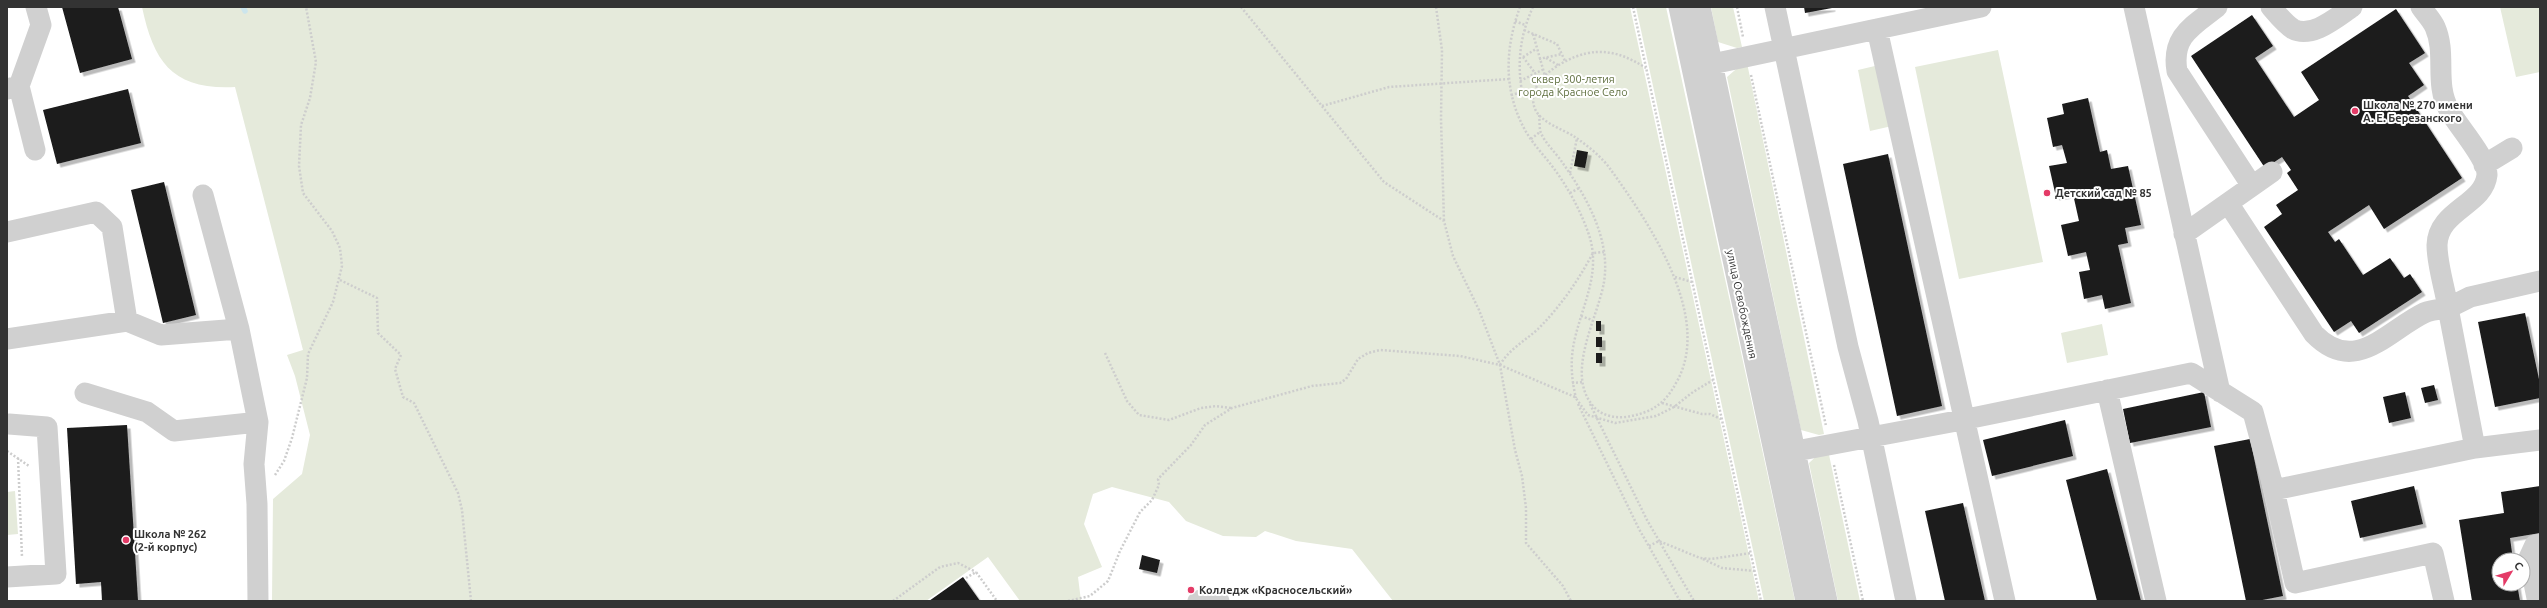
<svg xmlns="http://www.w3.org/2000/svg" width="2547" height="608" font-family="Ubuntu,sans-serif">
<style>
.green{fill:#e5eadb}
.lines{fill:none;stroke-linecap:round;stroke-linejoin:round}
.stream{stroke:#cce5ec;stroke-width:5.5}
.building{fill:#1a1a1a;filter:url(#shadow)}
.path{stroke:#cdcdcd;stroke-width:2.5;stroke-dasharray:2 2;stroke-linecap:butt}
.minor{stroke:#d0d0d0;stroke-width:21}
.poi-dot{fill:#e43b67;stroke:#fff;stroke-width:1.5}
.labels{text-anchor:middle;dominant-baseline:central;stroke-width:4;stroke-linejoin:round;paint-order:stroke}
.park-label{font-size:11px;fill:#5f6f3f;stroke:#fff}
.poi-label{font-size:11px;font-weight:bold;fill:#333;stroke:#fff;text-anchor:start}
.street-label{font-size:11px;fill:#333;stroke:#fff}
</style>
<defs>
<filter id="shadow"><feDropShadow dx="3.5" dy="3.5" stdDeviation="0" flood-color="#0004"/></filter>
</defs>
<rect width="100%" height="100%" fill="#fff"/>
<path class="green" d="M142 7H1630L1759 601H1393L1352 549 1296 541 1265 531 1256 537 1223 536 1186 521 1169 502 1112 487 1093 494 1084 524 1102 567 1078 577 1081 601H1020L988 557 926 601H272L273 499 302 474 310 435 295 376 287 355 303 350 235 87C174 90 154 64 142 7Z
M1636 7H1666L1795 601H1764Z
M1711 7H1733L1742 47 1737 48 1718 42Z
M2500 7H2540V72L2516 77Z
M1998 50 2043 262 1959 279 1915 67Z
M1747 63 1824 434 1819 435 1801 430 1727 77 1742 64Z
M1879 65 1892 126 1870 131 1858 70Z
M2102 324 2108 355 2067 363 2061 333Z
M1828 450 1860 601H1838L1809 463 1822 451Z
M15 491 18 534 7 535V492Z"/>
<g class="lines">
<path class="stream" d="M243 7 245 11"/>
</g>
<path class="building" d="M62 7H118L132 59 80 73Z
M1804 7H1832V8L1805 13Z
M2396 9 2425 53 2409 63 2424 85 2408 96 2462 178 2384 229 2369 205 2328 232 2335 242 2339 239 2363 275 2390 258 2404 278 2410 274 2422 292 2359 333 2351 321 2334 332 2264 227 2282 214 2276 205 2298 190 2287 173 2291 170 2282 157 2265 168 2191 56 2252 15 2273 46 2255 58 2294 117 2319 100 2301 72Z
M128 89 141 143 57 164 43 110Z
M2088 98 2100 152 2107 150 2111 169 2128 166 2141 225 2125 228 2128 243 2118 245 2131 303 2105 309 2102 295 2084 299 2079 272 2090 270 2086 252 2068 256 2061 225 2079 221 2073 194 2056 197 2049 166 2067 163 2062 145 2053 147 2047 118 2064 114 2062 104Z
M1577 150 1588 152 1585 168 1574 166Z
M1888 154 1942 406 1897 416 1843 164Z
M164 182 196 315 163 323 131 190Z
M2525 313 2540 384V398L2495 407 2478 322Z
M1596 321H1601V331H1596Z
M1596 337H1602V347H1596Z
M1596 353H1602V363H1596Z
M2434 385 2438 400 2425 403 2421 388Z
M2204 392 2211 427 2130 443 2123 409Z
M2405 392 2411 418 2389 423 2383 397Z
M2065 420 2073 456 1992 476 1983 440Z
M127 425 138 601H102L101 582 76 584 67 428Z
M2250 439 2283 596 2257 601H2246L2214 446Z
M2107 469 2141 601H2097L2066 480Z
M2414 486 2423 524 2360 538 2351 501Z
M2540 486V533L2510 538 2513 560H2499V584H2517L2520 601H2472L2459 520 2504 513 2501 492Z
M1963 503 1985 601H1945L1925 511Z
M1142 555 1160 560 1157 573 1139 569Z
M963 577 980 601H929Z"/>
<g class="lines">
<path class="path" d="M1241 7 1384 182 1444 221 1453 256 1479 310 1500 365 1515 450 1522 476 1526 508V543L1563 586 1571 601
M1436 7 1442 50 1441 119 1444 221
M1520 7C1505 48 1503 90 1525 130 1532 143 1543 154 1552 166 1568 187 1582 213 1590 238 1600 274 1583 304 1575 338 1570 358 1571 378 1576 398
M1533 7C1520 35 1517 62 1522 92L1533 98
M1633 7 1761 601
M1737 7 1743 37
M1515 21 1525 25
M1524 30 1557 44 1565 61
M1533 34 1545 76
M1523 57 1535 73
M1523 57 1536 49
M1546 58 1558 65
M1539 59 1562 54
M1751 75 1826 426
M1520 81 1542 70
M1511 95 1522 92
M1322 106 1389 87 1509 79
M1539 115C1540 121 1539 129 1541 133 1545 143 1556 153 1562 162 1586 196 1611 239 1604 282 1598 318 1564 374 1594 407 1603 417 1619 419 1631 416 1653 412 1666 402 1676 383 1714 318 1649 223 1611 170 1602 157 1588 146 1575 137 1563 129 1541 123 1535 109 1523 79 1572 53 1596 52 1615 51 1630 58 1646 68
M1531 139 1540 132
M1570 173 1577 138
M1570 193 1579 188
M1675 277 1692 282
M340 280 377 298 378 333 401 355 395 369 403 397 414 403 458 493 462 510 471 601
M1581 316 1592 320
M1105 353 1127 401 1139 415 1169 420 1201 408 1216 406 1231 408
M1500 365C1509 349 1525 341 1538 329 1560 307 1578 281 1593 253L1604 252
M1572 383 1583 382
M1662 403 1702 414H1710L1721 419
M1578 404 1639 529 1680 601
M1590 404 1647 520 1694 601
M7 451 29 466
M18 458 22 557
M1834 465 1863 601
M275 475 284 461 292 438 307 378 308 354 333 302 342 266 340 248 332 231 303 193 299 166 301 125 310 98 316 62 306 7
M1649 546 1659 541 1700 558 1711 559 1751 553
M1703 559 1722 568 1755 571
M966 578 976 572 997 601
M893 601 940 567 958 563 976 572
M1068 601 1090 596 1108 581 1120 551 1140 512 1152 500 1159 485 1158 479 1191 445 1205 425 1232 408 1312 386 1340 383 1346 379 1358 359 1368 353 1380 350 1460 356 1500 365 1575 397 1588 415 1615 423 1656 416 1674 407 1693 392 1713 380"/>
<path class="minor" d="M1679 7 1806 601
M1700 7 1827 601
M1775 7 1848 347 1868 421 1906 601
M2134 7 2220 392
M2217 7C2193 26 2171 36 2177 71L2252 186
M2271 7C2277 14 2285 24 2293 29 2312 39 2337 17 2352 7
M1877 29 2005 601
M1698 67 1981 7
M19 86 35 150
M7 89 19 86 41 25 36 7
M2484 165 2512 148
M203 195 239 329 258 422 254 464 257 504 258 601
M2228 203 2314 334C2355 376 2387 331 2424 313 2431 310 2441 309 2448 308 2445 288 2437 265 2437 245 2438 210 2484 205 2487 175 2488 159 2457 125 2449 110 2434 83 2447 54 2435 27 2432 20 2425 13 2421 7
M7 232 96 212 112 227 127 321
M2184 234 2272 172
M7 339 127 321 161 335 239 329
M2107 390 2156 601
M85 393 147 412 174 431 258 422
M2475 448 2448 308 2470 297 2540 281
M1775 455 1962 420 2191 373 2253 412 2274 490 2475 448 2540 440
M2274 490 2295 583 2433 553 2444 601
M2540 544 2535 545 2529 558 2537 598 2540 600
M7 577 56 574 47 427 9 424
M1198 601 1206 598 1219 601"/>
</g>
<g class="poi-dot">
<circle cx="2355" cy="111" r="4"/>
<circle cx="2047" cy="193" r="4"/>
<circle cx="126" cy="540" r="4"/>
<circle cx="1191" cy="590" r="4"/>
</g>
<g class="labels">
<g class="park-label">
<text x="1573" y="79">сквер 300-летия<tspan x="1573" dy="13">города Красное Село</tspan></text>
</g>
<g class="poi-label">
<text x="2363" y="105">Школа № 270 имени<tspan x="2363" dy="13">А. Е. Березанского</tspan></text>
<text x="2055" y="193">Детский сад № 85</text>
<text x="134" y="534">Школа № 262<tspan x="134" dy="13">(2-й корпус)</tspan></text>
<text x="1199" y="590">Колледж «Красносельский»</text>
</g>
<g class="street-label">
<text transform="translate(1742 304) rotate(78)">улица Освобождения</text>
</g>
</g>
<rect width="2547" height="608" fill="none" stroke="#333333" stroke-width="16"/>
<g transform="translate(2511 572) rotate(52)"><circle r="19" fill="#ffffff" stroke="#adadad"/>
<path d="M0-3L7 15L0 10L-7 15Z" fill="#e43b67"/>
<text y="-6" font-size="11" font-weight="bold" text-anchor="middle" fill="#333333">С</text>
</g>
</svg>
